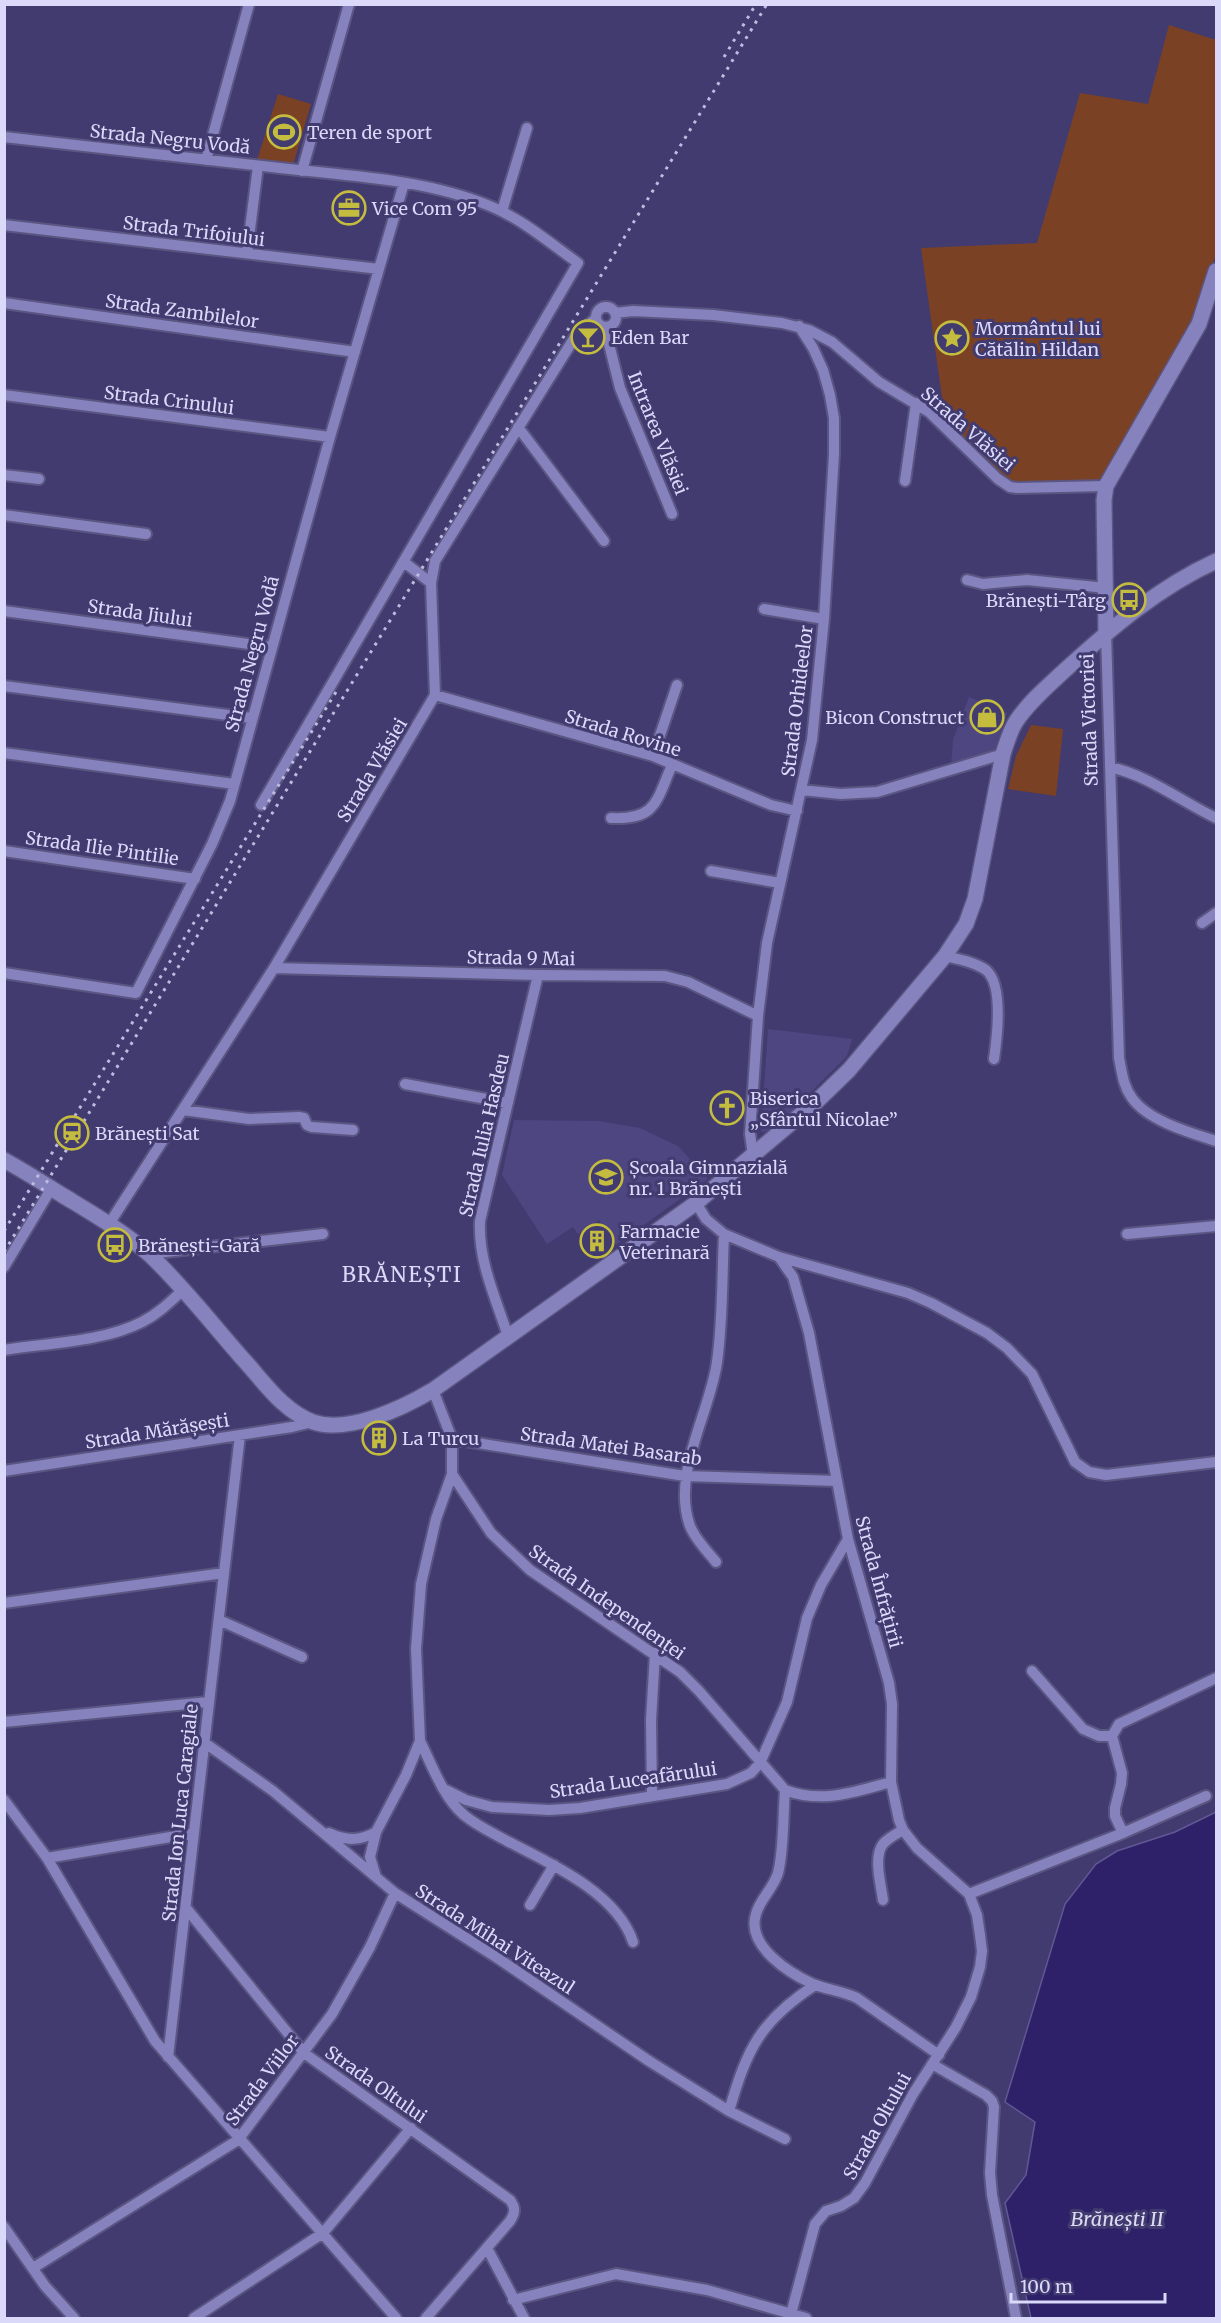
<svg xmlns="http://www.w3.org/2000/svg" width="1221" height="2323" font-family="Merriweather,serif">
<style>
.built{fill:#4d4681}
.green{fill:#7b4124}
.water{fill:#2e2069;stroke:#625894;stroke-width:1.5}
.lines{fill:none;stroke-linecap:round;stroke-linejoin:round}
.street-casing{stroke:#5a5581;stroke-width:14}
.secondary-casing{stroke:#5a5581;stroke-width:18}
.street{stroke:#8582bd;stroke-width:10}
.secondary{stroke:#8582bd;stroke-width:15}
.rail{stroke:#bdbbdf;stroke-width:3;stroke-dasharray:3 6;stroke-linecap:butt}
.labels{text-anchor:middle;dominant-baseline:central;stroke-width:6;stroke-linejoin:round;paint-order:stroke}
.poi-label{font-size:18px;fill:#dad9f9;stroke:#413b70;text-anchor:start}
.street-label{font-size:18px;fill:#dad9f9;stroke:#413b70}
.water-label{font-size:20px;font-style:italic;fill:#dadaf0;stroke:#413b70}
.quarter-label{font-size:21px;letter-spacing:1.5px;fill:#dad9f9;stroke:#413b70}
</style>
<rect width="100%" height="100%" fill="#413b70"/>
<path class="built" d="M969 697 1007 713 993 755 951 765 953 740Z
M768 1029 852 1039 847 1056 772 1131 761 1132Z
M514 1120 599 1121 640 1128 678 1146 708 1179 616 1245 599 1220 578 1234 573 1227 547 1244 502 1175Z"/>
<path class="green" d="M1169 25 1216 40V254L1196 320 1104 485 1013 484 945 419 921 248 1037 243 1080 93 1148 104Z
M278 94 311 104 293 165 257 160Z
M1031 725 1063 729 1056 796 1008 789 1016 756Z"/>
<path class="water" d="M1216 1812V2318H1031L1005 2203 1026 2175 1035 2122 1005 2102 1065 1904 1096 1864 1117 1851 1175 1832Z"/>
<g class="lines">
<g class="street-casing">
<path id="street" d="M4 137C96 147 188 158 280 168 350 176 425 179 490 206 522 219 550 243 578 263L261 805
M206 160 249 4
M302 171 349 4
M502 211 527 128
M4 225 379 269
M247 253 258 166
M4 303 355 352
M596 317a10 10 0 1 1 20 0a10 10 0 1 1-20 0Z
M615 313 633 311 713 315 782 323 809 330 832 342 879 382 929 412 998 479 1010 487 1017 488 1106 486
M605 328 620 388 672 514
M4 395 330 437
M518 427 604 541
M4 475 39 479
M905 481 916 403
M4 515 146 534
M404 562 431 583
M967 580 983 584 1027 580 1106 588
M764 609 824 619
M4 611 271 647
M1106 633 1119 1058C1122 1072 1123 1086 1132 1098 1148 1121 1191 1133 1216 1141
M4 686 251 718
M435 695 653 756 771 805 797 811
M4 753 234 784
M653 756 677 685
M1110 767C1150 776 1180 801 1216 818
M801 790 841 794 877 792 1003 754
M611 818C657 820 656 801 672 765
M4 851 195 879
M711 871 780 883
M1202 923 1216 913
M945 956C958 959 975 962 986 970 1004 985 997 1038 994 1059
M274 968 538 975 665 976 688 982 758 1016
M4 973 136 993 212 844 230 801 330 437 404 183
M405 1084 508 1103
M183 1110 249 1119 299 1117 304 1118 307 1125 312 1127 353 1130
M753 1155 750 1134 758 1016 767 943 812 740 824 619 834 454V418L830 395 823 370 813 348 799 326
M696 1203 706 1219 724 1234 779 1257 908 1293 931 1303 987 1333 1007 1348 1032 1374 1075 1462 1089 1472 1106 1475 1216 1462
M109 1224 274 968 435 695 431 583 435 561 575 337 595 319
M1127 1234 1216 1226
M148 1254 323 1234
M779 1257 793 1277 809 1333 848 1539 889 1683 892 1704 891 1782 899 1820 903 1830 917 1848 969 1894 977 1915 980 1935 982 1951 980 1967 971 1997 956 2027 913 2094 865 2183 854 2198 841 2206 826 2211 815 2224 791 2314
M4 1267 51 1189
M508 1336C496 1299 478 1261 480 1221L538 975
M4 1350C48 1343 103 1342 142 1322 158 1314 170 1302 183 1290
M433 1390 452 1439V1474L491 1533 530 1570 680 1672 699 1691 785 1790C822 1804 854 1792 891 1782
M452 1439 685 1476 837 1481
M4 1471 292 1427 313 1422
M716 1562C707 1551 695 1539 690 1526 671 1474 710 1413 717 1362 723 1320 722 1276 724 1234
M4 1603 224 1573
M219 1620 302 1657
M1032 1671 1083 1729 1099 1736H1112
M4 1722 208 1702
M420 1741C432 1765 443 1797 464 1815 477 1826 493 1833 507 1841 550 1863 617 1893 633 1942
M205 1743 273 1791 395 1893 496 1957 649 2061 729 2111 785 2139
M446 1790 466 1800 492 1807 549 1810 580 1808 727 1784 751 1773 760 1763 787 1702 807 1618 821 1585 848 1539
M785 1790C783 1814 784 1850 778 1873 773 1889 760 1899 756 1914 746 1946 789 1973 813 1984 828 1990 843 1991 857 1998L939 2055
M652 1795 651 1720 655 1653
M4 1800 47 1858 155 2041 396 2318
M329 1833C346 1841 360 1841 376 1832
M1123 1833 1115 1816V1808L1121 1784 1122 1773 1112 1736 1119 1724 1216 1678
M47 1858 194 1833
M376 1877 370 1857 376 1832 406 1775 420 1741 416 1649 421 1584 436 1519 452 1474
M969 1894 1123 1833 1206 1796
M883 1900C881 1884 873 1857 883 1844 888 1838 896 1834 903 1830
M530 1905 554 1865
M186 1908 304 2053 510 2200C516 2208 515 2213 510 2221L426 2318
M168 2057 240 1435
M932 2064 986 2095 992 2101 994 2107 990 2173 992 2195 1016 2318
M729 2111C747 2049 760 2021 815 1985
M4 2227 45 2286 74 2318
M487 2248 524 2318
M33 2268 238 2140 332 2014 370 1947 395 1893
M513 2300 616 2274 707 2290 806 2318
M194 2318 323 2233 411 2128"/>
</g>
<g class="secondary-casing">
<path id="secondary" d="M1106 633 1104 500 1106 486 1199 324 1216 271
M4 1160C26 1172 46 1185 67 1198 95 1215 124 1232 149 1254 183 1286 212 1324 243 1359 264 1382 283 1411 313 1422 348 1434 403 1408 433 1390L696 1203 817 1101 849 1070 945 956 966 924 975 899 1003 754C1007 742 1010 730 1017 720 1030 701 1048 686 1064 671 1111 628 1159 587 1216 561"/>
</g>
<use href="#street" class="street"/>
<use href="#secondary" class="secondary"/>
<path class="rail" d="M724 57 756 4
M4 1231 336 692
M4 1252 767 4"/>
</g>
<defs>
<g id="stadium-ring" transform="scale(1.725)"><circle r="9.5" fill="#413b70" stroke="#c4bc3e" stroke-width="1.5"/><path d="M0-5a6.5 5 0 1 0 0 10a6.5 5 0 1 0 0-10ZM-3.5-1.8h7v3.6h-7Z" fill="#c4bc3e"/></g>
<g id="office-ring" transform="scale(1.725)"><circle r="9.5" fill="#413b70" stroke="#c4bc3e" stroke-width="1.5"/><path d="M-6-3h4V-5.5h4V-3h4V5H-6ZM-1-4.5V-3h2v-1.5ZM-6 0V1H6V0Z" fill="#c4bc3e"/></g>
<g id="bar-ring" transform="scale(1.725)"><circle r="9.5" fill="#413b70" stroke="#c4bc3e" stroke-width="1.5"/><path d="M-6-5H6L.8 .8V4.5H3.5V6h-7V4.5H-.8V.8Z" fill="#c4bc3e"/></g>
<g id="sight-ring" transform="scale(1.725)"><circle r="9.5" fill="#413b70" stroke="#c4bc3e" stroke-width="1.5"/><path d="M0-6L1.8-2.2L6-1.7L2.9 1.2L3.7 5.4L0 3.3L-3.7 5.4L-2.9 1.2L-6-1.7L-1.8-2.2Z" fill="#c4bc3e"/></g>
<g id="bus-ring" transform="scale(1.725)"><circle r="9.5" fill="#413b70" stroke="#c4bc3e" stroke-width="1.5"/><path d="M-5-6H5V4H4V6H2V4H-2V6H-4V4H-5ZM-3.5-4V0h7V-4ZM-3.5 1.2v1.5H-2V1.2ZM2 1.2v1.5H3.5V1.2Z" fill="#c4bc3e"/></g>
<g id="shop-ring" transform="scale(1.725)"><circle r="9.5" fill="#413b70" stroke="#c4bc3e" stroke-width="1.5"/><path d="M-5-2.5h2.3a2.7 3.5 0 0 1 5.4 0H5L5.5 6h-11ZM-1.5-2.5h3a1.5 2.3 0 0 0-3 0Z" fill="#c4bc3e"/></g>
<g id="church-ring" transform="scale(1.725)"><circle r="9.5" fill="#413b70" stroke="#c4bc3e" stroke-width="1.5"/><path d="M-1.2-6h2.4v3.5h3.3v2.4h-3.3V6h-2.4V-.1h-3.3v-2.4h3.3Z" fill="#c4bc3e"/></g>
<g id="station-ring" transform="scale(1.725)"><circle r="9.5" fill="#413b70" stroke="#c4bc3e" stroke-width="1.5"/><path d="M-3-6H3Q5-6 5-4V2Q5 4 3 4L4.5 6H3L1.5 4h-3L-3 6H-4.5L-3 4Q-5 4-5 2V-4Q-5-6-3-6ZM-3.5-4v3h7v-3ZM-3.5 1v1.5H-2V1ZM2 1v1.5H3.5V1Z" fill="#c4bc3e"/></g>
<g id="school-ring" transform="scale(1.725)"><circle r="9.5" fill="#413b70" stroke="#c4bc3e" stroke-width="1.5"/><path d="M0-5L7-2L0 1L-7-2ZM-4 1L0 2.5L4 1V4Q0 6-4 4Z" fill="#c4bc3e"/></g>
<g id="building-ring" transform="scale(1.725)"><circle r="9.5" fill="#413b70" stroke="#c4bc3e" stroke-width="1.5"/><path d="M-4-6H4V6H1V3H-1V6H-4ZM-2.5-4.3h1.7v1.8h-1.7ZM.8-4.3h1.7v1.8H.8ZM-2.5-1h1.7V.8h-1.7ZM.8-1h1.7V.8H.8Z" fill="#c4bc3e"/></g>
</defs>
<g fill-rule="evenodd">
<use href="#stadium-ring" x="284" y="132"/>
<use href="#office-ring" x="349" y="208"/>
<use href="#bar-ring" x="588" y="337"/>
<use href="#sight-ring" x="952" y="338"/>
<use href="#bus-ring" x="1129" y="600"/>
<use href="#shop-ring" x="987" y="717"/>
<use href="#church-ring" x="727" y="1108"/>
<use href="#station-ring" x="72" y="1133"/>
<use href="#school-ring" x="606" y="1177"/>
<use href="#building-ring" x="597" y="1241"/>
<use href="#bus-ring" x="115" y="1245"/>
<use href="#building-ring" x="379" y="1438"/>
</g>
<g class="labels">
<g class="poi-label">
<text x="307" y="132">Teren de sport</text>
<text x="372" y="208">Vice Com 95</text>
<text x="975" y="328">Mormântul lui<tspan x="975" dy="21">Cătălin Hildan</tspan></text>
<text x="611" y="337">Eden Bar</text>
<text x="1106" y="600" text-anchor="end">Brănești-Târg</text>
<text x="964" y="717" text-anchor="end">Bicon Construct</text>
<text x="750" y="1098">Biserica<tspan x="750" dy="21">„Sfântul Nicolae”</tspan></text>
<text x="95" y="1133">Brănești Sat</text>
<text x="629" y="1167">Școala Gimnazială<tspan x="629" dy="21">nr. 1 Brănești</tspan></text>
<text x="620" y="1231">Farmacie<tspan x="620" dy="21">Veterinară</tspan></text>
<text x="138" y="1245">Brănești-Gară</text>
<text x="402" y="1438">La Turcu</text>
</g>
<g class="street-label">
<text transform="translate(170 139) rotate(6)">Strada Negru Vodă</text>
<text transform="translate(194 231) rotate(7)">Strada Trifoiului</text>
<text transform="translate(182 311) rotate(8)">Strada Zambilelor</text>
<text transform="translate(169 400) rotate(7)">Strada Crinului</text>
<text transform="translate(968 429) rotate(41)">Strada Vlăsiei</text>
<text transform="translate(658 433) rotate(68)">Intrarea Vlăsiei</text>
<text transform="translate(140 613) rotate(8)">Strada Jiului</text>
<text transform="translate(252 654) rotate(-75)">Strada Negru Vodă</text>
<text transform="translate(797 701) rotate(-83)">Strada Orhideelor</text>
<text transform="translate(1089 720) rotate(-92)">Strada Victoriei</text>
<text transform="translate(623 733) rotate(17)">Strada Rovine</text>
<text transform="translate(372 770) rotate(-59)">Strada Vlăsiei</text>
<text transform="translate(102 848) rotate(8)">Strada Ilie Pintilie</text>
<text transform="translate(521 958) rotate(1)">Strada 9 Mai</text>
<text transform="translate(484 1135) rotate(-77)">Strada Iulia Hasdeu</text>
<text transform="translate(157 1431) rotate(-9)">Strada Mărășești</text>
<text transform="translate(611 1446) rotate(8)">Strada Matei Basarab</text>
<text transform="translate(879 1582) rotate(75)">Strada Înfrățirii</text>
<text transform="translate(607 1602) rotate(35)">Strada Independenței</text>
<text transform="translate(633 1780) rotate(-8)">Strada Luceafărului</text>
<text transform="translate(180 1813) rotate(-84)">Strada Ion Luca Caragiale</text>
<text transform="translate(495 1939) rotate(33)">Strada Mihai Viteazul</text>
<text transform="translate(262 2080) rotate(-53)">Strada Viilor</text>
<text transform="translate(376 2084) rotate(35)">Strada Oltului</text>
<text transform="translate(877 2126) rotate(-61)">Strada Oltului</text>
</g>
<g class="water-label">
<text x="1117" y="2218">Brănești II</text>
</g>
<g class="quarter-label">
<text x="402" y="1274">BRĂNEȘTI</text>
</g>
</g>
<rect width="1221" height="2323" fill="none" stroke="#dad9f9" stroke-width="12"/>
<path d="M1011 2293v9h154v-9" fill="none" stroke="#dad9f9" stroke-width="3"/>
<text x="1020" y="2293" font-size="18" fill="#dad9f9" stroke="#413b70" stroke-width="4.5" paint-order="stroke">100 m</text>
</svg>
